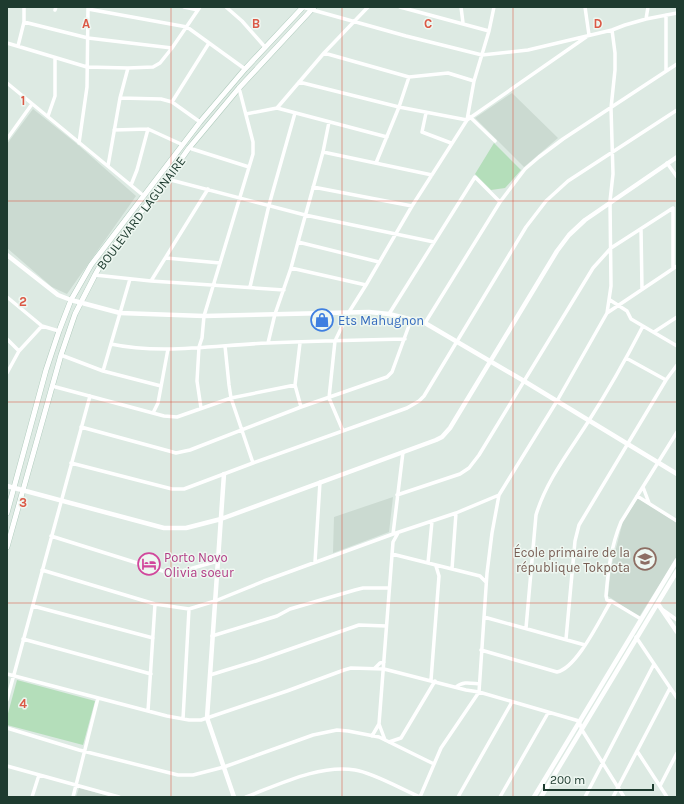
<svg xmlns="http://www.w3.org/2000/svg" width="684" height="804" font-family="Karla,sans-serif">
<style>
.built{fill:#cbdad1}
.green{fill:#b4deba}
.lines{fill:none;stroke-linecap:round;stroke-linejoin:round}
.secondary-casing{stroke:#b0cbbd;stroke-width:6}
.minor{stroke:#fff;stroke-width:3.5}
.tertiary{stroke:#fff;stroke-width:4.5}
.secondary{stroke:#fff;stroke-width:5}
.grid{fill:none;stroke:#db5946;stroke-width:1;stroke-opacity:0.55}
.labels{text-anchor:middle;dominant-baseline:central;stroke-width:3;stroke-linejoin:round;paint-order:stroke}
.street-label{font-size:13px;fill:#1e3b2f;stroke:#eef7f1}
.shop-label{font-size:13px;fill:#366cbe;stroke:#eef7f1;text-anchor:start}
.education-label{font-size:13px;fill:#785e54;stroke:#eef7f1;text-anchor:end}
.hotel-label{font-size:13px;fill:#b23c85;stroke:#eef7f1;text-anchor:start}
.grid-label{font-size:13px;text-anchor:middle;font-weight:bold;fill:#db5946;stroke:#eef7f1;stroke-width:3;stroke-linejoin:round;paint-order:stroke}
</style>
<rect width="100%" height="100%" fill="#ddeae3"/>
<path class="built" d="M512 93 558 138 524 167 475 118Z
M33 109 77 144 136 196 67 294 52 287 7 248V144Z
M393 497 389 532 333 553 334 517Z
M638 498 677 523V557L639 617 608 596 611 568 623 521Z
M79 788 113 797H76Z"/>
<path class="green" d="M494 143 521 170 505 188 491 190 475 174Z
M17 680 95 701 83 745 7 725V717Z"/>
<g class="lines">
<g class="secondary-casing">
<path id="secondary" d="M7 513 46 370 59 331 71 300 91 265 200 122 245 69 303 7
M7 547 61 355 75 314 95 275 104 259 167 179 189 148 239 88 314 7"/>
</g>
<path class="minor" d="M184 7 198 10
M226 7 242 21 265 47
M302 7 406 36 482 55 528 50 612 30 625 25 646 19 677 13
M400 7 489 31
M461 7 463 23
M88 9 187 27 245 69
M55 10 56 7
M666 15V71
M646 19 648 7
M24 22 88 38 172 48
M7 43 87 67 128 68 153 67 160 63 172 48 200 7
M18 46 24 22V7
M324 53 409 77 448 73 474 81
M299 82 399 107 467 120 589 35 585 7
M7 83 144 196
M120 98 161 99 172 102 200 122
M172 102 209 43
M277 108 324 53 368 7
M426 113 422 132 451 143
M246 114 277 108 387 137
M48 116 55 96V58
M469 116 495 141
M114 130 148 129 183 145
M7 139 32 104
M79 143 87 87 88 8
M189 148 249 167
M323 152 432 175
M376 163 399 107 409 77
M667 163 677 177
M108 166 120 98 128 68
M167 179 305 215 434 242
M131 185 137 170 148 129
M313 187 412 206
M673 208V269
M641 229 642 289
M298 242 379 262
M166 258 220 263
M291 268 366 285
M95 275 151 281 284 290
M151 281 208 189
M250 287 269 205 295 113
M7 297 42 326 59 331
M610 300 627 311 631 319 677 346
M607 313 677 266
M389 314 475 177 500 202
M425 323 500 202 525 169 539 157 563 139 677 64
M654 332 677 317
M7 339 19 351
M268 343 275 314 291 268 298 242 323 152 329 122
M300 343 295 385 301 407
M111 344C161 355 217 345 268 343 314 341 359 340 405 339
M225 346 229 385 231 398 253 463
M61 355 103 371 161 386
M626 358 666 380
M103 371 130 279
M7 373 19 351 42 326
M52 386 164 416 177 417 231 398 295 385
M201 408 197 381 199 347 202 338 204 316 253 154V142L239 88
M153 413 158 403 168 349
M81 427 169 451 176 453 190 450 301 407 387 377 392 372 411 320
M343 431 329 398 335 341 349 312 366 285 412 206 467 120 474 81 489 31 494 7
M71 463 172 489H184L253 463 407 408 419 401 424 396 526 227 546 201 568 181 677 110
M643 487 649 503
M397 495 460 474 469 468 479 455 593 268 611 248 673 208
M637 496 677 521
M393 534 403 452
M51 536 166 572 182 571 218 561
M392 554 480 576 486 582
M315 562 320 482
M428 563 432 521
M452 569 456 513
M42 570 155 604 189 609 215 601 264 581 393 534 456 513 499 495 557 401 607 313 611 286 610 201 613 174 611 108 615 70V53L612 30
M611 601 641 619
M33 606 153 638
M663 610 677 620
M484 617 585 645
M526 628 536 515C546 481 569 452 588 422 608 391 626 359 643 326
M212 636 277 616 290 609 355 590 363 588H389
M636 637 677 698
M23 639 151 674
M566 639 575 541 579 525 666 380 677 365
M481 650 557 672C577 668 600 619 611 601L607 600 606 596C608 571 611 546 621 522L677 432
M375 668 380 663 384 662
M7 674 167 716 189 720H201L287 691 344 670 351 668 384 669 466 690 479 692 579 721 582 730 624 797
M210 675 256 661 359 625 386 626
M431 680 439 576 436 566
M456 687C463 681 470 683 479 684
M7 700 90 396
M148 711 155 604
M183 719 189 609
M379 724 385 740
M7 728 79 750 178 775H193L224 767 313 735 337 730 348 731 379 737 434 764
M372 736 379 724 393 542 398 533
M389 742 401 738 435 681
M637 751 667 797
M7 766 119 797
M660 786 677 753
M32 797 39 775
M73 797 98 698
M246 797C278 785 320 764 355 770 374 773 401 789 420 797
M420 797 441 748 479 692 487 573 492 533 499 495
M458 797 512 702
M500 797 548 713
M585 797 654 664
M613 797 670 688"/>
<path class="tertiary" d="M7 255 58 295 71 300 120 313 204 316 369 312 389 314 425 323 524 381 677 474
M224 474 207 718 234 797
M7 486 164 528H186L221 519 436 440 442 437 450 428 557 251 569 235 585 220 677 157
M658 604 677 632
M534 797 677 560
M541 797 677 571"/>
<use href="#secondary" class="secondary"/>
</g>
<path class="grid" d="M171 7V797M342 7V797M513 7V797M7 201H677M7 402H677M7 603H677"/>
<defs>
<g id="shop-ring" transform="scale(1.15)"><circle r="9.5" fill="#eef7f1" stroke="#3f7fe0" stroke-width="1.5"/><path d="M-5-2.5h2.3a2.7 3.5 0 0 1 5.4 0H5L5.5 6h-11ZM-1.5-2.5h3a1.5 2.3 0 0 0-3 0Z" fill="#3f7fe0"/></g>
<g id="school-ring" transform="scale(1.15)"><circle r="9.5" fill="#eef7f1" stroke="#8d6e63" stroke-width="1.5"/><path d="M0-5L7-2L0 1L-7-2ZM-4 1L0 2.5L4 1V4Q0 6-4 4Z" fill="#8d6e63"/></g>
<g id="hotel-ring" transform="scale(1.15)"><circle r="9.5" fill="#eef7f1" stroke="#d1479c" stroke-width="1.5"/><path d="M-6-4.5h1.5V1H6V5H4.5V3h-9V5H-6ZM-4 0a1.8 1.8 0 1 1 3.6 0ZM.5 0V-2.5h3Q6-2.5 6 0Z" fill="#d1479c"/></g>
</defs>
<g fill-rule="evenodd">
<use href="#shop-ring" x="322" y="320"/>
<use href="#school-ring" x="645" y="559"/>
<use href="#hotel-ring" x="149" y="564"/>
</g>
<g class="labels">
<g class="street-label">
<text transform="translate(141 213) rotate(-53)">BOULEVARD LAGUNAIRE</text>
</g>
<g class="shop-label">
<text x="338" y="320">Ets Mahugnon</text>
</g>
<g class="education-label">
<text x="630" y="552">École primaire de la<tspan x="630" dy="15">république Tokpota</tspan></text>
</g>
<g class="hotel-label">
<text x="164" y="557">Porto Novo<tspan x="164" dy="15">Olivia soeur</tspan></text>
</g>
</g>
<g class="grid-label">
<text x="86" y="28">A</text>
<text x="256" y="28">B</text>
<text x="428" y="28">C</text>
<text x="598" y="28">D</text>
<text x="23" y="105">1</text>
<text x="23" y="306">2</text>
<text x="23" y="507">3</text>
<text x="23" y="708">4</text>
</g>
<rect width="684" height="804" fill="none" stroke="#1e3b2f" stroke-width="16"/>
<path d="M544 784v6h109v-6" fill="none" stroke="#1e3b2f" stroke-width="2"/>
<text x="550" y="784" font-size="12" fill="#1e3b2f" stroke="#eef7f1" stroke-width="3" paint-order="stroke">200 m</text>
</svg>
